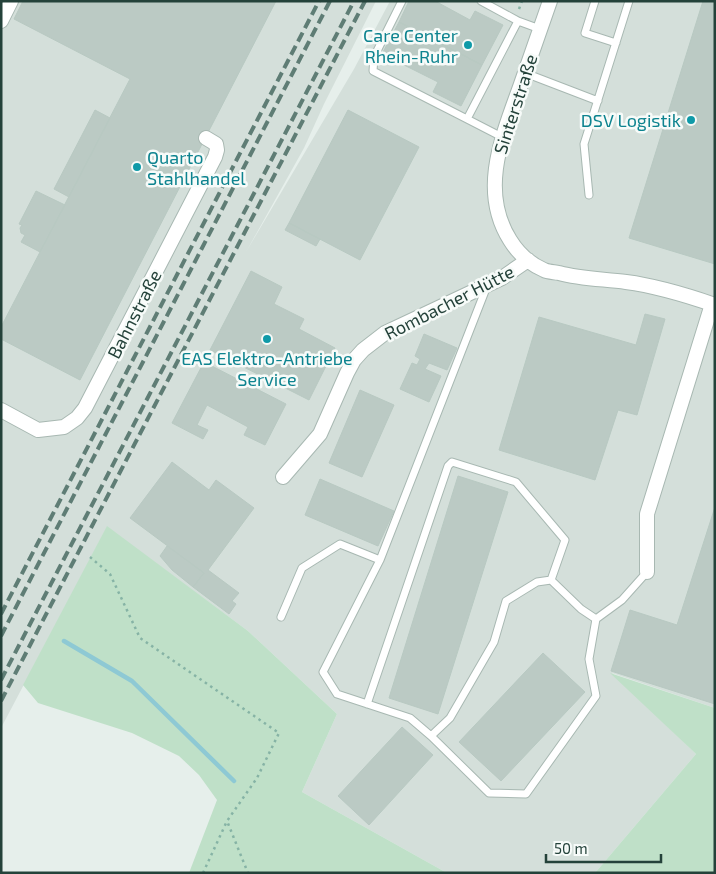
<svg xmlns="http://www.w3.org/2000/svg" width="716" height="874" font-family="'Exo 2',sans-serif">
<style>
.built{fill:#d4dfda}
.green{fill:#bfe0c8}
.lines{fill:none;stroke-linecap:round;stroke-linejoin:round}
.stream{stroke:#8ec9d4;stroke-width:4.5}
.building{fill:#bbcac4;stroke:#b8c9c2}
.lane-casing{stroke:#a8b8b2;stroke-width:9}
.street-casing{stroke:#a8b8b2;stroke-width:16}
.path{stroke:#86b3a5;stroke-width:2.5;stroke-dasharray:2.5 4;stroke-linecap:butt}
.lane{stroke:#fff;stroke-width:7}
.street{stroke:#fff;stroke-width:14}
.rail{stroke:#5f7d75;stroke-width:4;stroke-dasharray:10 5;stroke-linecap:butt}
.culture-dot{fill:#0f9aa8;stroke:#f7fbf9;stroke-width:2}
.labels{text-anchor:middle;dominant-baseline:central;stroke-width:5;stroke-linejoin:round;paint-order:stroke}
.culture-label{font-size:18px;fill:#0d838f;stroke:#f7fbf9;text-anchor:end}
.street-label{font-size:18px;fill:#24423a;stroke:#f7fbf9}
</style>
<rect width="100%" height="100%" fill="#e6efeb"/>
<path class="built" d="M1 1H376L324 104 304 148 246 252 354 69 390 1H715V708L612 673 696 754 595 873H447L302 792 337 714 248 631 107 527 1 728Z"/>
<path class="green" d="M107 526 248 631 337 714 302 792 447 873H189L217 800 199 775 179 756 132 733 38 703 23 685Z
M610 673 715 708V873H595L696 754Z"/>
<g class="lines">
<path class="stream" d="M64 641 132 681 234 781"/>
</g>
<path class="building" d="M23 1H276L80 380 1 339V327L130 79 14 19Z
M409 1H435L470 20 475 11 503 25 482 65 399 22Z
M703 1H715V264L629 238Z
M399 22 482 65 461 106 433 92 438 82 382 54Z
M95 110 110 118 69 197 54 189Z
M348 110 419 147 360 260 289 223Z
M36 191 65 205 40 252 21 242 25 235 21 233 20 228 22 225 19 224Z
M289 223 320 239 316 246 285 230Z
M251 271 282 287 274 304 304 319 299 329 335 348 309 400 210 350Z
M645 314 665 319 637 415 618 410 595 480 499 450 539 317 636 345Z
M424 334 457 348 447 370 429 363 425 369 441 376 429 402 400 389 412 363 417 365 420 359 415 356Z
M204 362 286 404 265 445 244 435 248 427 207 405 197 425 208 430 203 439 172 423Z
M360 390 394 405 362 477 329 463Z
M172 462 209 490 216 480 254 508 208 570 239 593 232 601 236 604 229 614 193 587 204 573 130 518Z
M458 476 508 492 438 714 389 698Z
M320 479 394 511 378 546 305 515Z
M715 507V704L611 671 630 610 677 625Z
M167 546 204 573 193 587 172 570 160 556Z
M543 653 585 692 501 781 459 742Z
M402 727 433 755 369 825 338 796Z"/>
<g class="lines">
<g class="lane-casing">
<path id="lane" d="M402 1 374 57 373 71 467 119
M481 1 518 21
M595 1 585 33 616 43
M525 73 598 101
M502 137 467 119 518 21 540 29
M589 195 584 144 629 1
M487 286 380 560 323 672 337 694 410 718 431 736 489 793 526 794 596 696 589 659 596 619
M281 617 302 568 340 544 380 560
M367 704 448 466 452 462 516 482 565 540 551 580 581 609 596 619 622 600 647 572
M431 736 450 718 494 642 506 601 537 582 551 580"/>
</g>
<g class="street-casing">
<path id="street" d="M550 1C540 30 530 59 520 87 502 137 479 191 510 240 518 253 530 264 544 270 548 272 554 272 559 273 581 279 604 279 626 282 657 286 686 295 715 305
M1 21 11 1
M1 410 38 430 64 427 77 418 85 408 215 157 217 150 216 144 206 138
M283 477 320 434 347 373 354 360 363 350 385 333 502 278 528 260
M647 572V514L712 304"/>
</g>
<path class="path" d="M519 9 522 1
M90 557 110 574 140 638 279 733 257 778 227 821 248 873
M203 873 227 821"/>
<use href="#lane" class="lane"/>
<use href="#street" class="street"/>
<path class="rail" d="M1 614 319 1
M1 636 330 1
M1 680 354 1
M1 701 365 1"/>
</g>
<g class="culture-dot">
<circle cx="468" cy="45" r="5"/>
<circle cx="691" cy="120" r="5"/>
<circle cx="137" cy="167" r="5"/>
<circle cx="267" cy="339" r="5"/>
</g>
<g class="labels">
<g class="culture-label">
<text x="458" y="35">Care Center<tspan x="458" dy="21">Rhein-Ruhr</tspan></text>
<text x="681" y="120">DSV Logistik</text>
<text x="147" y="157" text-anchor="start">Quarto<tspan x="147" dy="21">Stahlhandel</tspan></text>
<text x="267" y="358" text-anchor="middle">EAS Elektro-Antriebe<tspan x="267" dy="21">Service</tspan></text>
</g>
<g class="street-label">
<text transform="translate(515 104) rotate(-72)">Sinterstraße</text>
<text transform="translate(449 302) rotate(-27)">Rombacher Hütte</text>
<text transform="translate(134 314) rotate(-63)">Bahnstraße</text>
</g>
</g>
<rect width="716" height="874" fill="none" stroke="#24423a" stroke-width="5"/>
<path d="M546 854v8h115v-8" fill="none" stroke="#24423a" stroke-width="2.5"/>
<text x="554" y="854" font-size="15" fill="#24423a" stroke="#f7fbf9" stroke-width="4" paint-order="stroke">50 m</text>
</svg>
